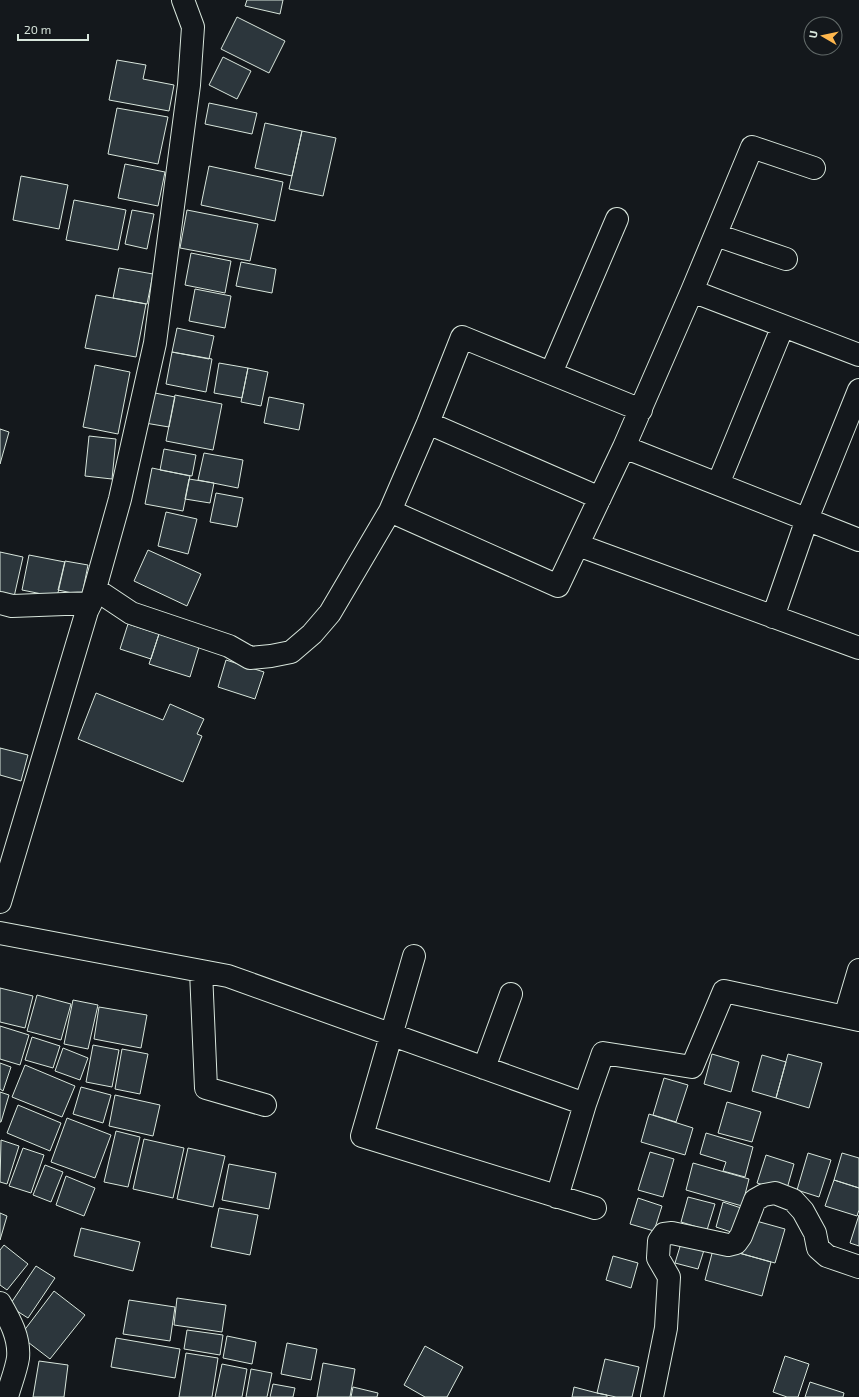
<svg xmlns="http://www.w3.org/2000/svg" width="859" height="1397" font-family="'Exo 2',sans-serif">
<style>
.building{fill:#2c363c;stroke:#d8e6dc}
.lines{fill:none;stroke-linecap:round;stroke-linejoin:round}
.minor-casing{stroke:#d8e6dc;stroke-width:24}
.minor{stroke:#14181c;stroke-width:22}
</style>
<rect width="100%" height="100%" fill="#14181c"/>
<path class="building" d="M247 0H283L280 14 245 6Z
M237 17 285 41 269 73 221 49Z
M223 57 251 71 237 99 209 85Z
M117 60 146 65 143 79 174 85 169 111 109 100Z
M209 103 257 113 252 134 205 124Z
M117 108 168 117 158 164 108 154Z
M265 123 302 131 292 176 255 168Z
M302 131 336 138 323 196 289 189Z
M125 164 165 172 158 206 118 198Z
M209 166 283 182 275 221 201 205Z
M21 176 68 185 59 229 13 220Z
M74 200 126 210 118 250 66 240Z
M132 210 154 214 147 249 125 244Z
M187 210 258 224 250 261 180 248Z
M191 253 231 261 225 293 185 285Z
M241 262 276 269 272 293 236 286Z
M119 268 153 274 147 304 113 298Z
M195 289 231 296 225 328 189 321Z
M96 295 146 304 136 357 85 348Z
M177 328 214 336 209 359 172 352Z
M172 352 212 359 206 392 166 384Z
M219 363 248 368 242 398 214 393Z
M95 365 130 372 118 434 83 427Z
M248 368 268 372 261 406 241 402Z
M150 392 175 397 169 427 145 423Z
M175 395 222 404 213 450 166 441Z
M269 397 304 404 299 430 264 423Z
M0 429 9 432 0 464Z
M89 436 116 439 112 479 85 476Z
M164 449 196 455 192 476 160 470Z
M204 453 243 460 238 488 198 480Z
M152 468 190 476 183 511 145 504Z
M189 479 214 483 210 503 185 499Z
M216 493 243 498 237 527 210 522Z
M166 512 197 519 188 554 158 546Z
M148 550 201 574 187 606 134 581Z
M0 552 23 557 14 597 0 594Z
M29 555 65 562 57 597 22 590Z
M65 561 88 565 82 595 58 590Z
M128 624 159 634 151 659 120 649Z
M159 634 199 647 190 677 149 664Z
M226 660 264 672 255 699 218 687Z
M96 693 163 720 170 704 204 719 197 734 202 736 183 782 78 739Z
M0 748 28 755 21 781 0 775Z
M0 988 33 996 25 1028 0 1022Z
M37 995 71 1004 61 1040 27 1031Z
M73 1000 98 1005 88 1049 64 1044Z
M99 1007 147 1015 141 1048 94 1039Z
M0 1026 29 1035 20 1065 0 1059Z
M32 1037 60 1046 53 1068 25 1060Z
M93 1045 119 1050 112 1087 86 1082Z
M63 1048 88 1058 80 1080 55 1071Z
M122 1049 148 1054 140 1094 115 1089Z
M712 1054 739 1062 731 1092 704 1084Z
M788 1054 822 1063 809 1108 776 1098Z
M762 1055 786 1062 776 1098 752 1091Z
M0 1063 11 1067 3 1091 0 1089Z
M25 1065 75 1086 62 1117 12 1097Z
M664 1078 688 1085 676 1122 653 1115Z
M81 1087 111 1095 103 1123 73 1114Z
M0 1092 9 1095 1 1122H0Z
M115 1095 160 1105 153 1136 109 1126Z
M727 1102 761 1112 752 1142 718 1133Z
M18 1105 61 1123 50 1151 7 1133Z
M649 1114 693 1128 685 1155 641 1142Z
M67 1118 111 1135 95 1178 51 1162Z
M116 1131 140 1137 128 1187 104 1182Z
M706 1133 753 1147 745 1177 723 1171 726 1162 700 1154Z
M144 1139 184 1148 173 1198 133 1189Z
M1 1140 19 1146 7 1184 0 1182Z
M23 1148 44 1155 31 1193 9 1186Z
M188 1148 225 1156 213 1207 177 1199Z
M650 1152 674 1159 663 1197 638 1190Z
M808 1153 831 1160 819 1197 797 1190Z
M842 1153 859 1158V1188L834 1180Z
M766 1155 794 1164 786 1192 757 1183Z
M693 1163 749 1179 742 1206 686 1190Z
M229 1164 276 1173 269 1209 222 1200Z
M45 1165 63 1172 51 1202 33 1195Z
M66 1176 95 1188 84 1216 56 1205Z
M834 1180 859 1188V1210L857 1216 825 1206Z
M688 1197 715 1204 707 1230 681 1222Z
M638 1198 662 1206 654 1231 630 1224Z
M723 1202 741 1208 734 1233 716 1227Z
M219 1208 258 1215 250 1255 211 1247Z
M0 1213 7 1216 0 1240Z
M859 1215V1246L850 1243Z
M749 1219 785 1229 775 1263 739 1253Z
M81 1228 140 1242 133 1271 74 1256Z
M682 1240 705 1247 698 1269 675 1263Z
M4 1245 28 1264 7 1290 0 1285V1250Z
M714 1246 771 1262 762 1296 705 1280Z
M613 1256 638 1263 631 1288 606 1280Z
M36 1266 55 1278 28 1318 9 1306Z
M54 1291 85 1315 50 1359 20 1336Z
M177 1298 226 1305 222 1332 174 1325Z
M129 1300 175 1307 170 1341 123 1334Z
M187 1330 223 1335 220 1355 184 1349Z
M227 1336 256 1342 252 1364 223 1358Z
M116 1338 180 1349 175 1378 111 1367Z
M287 1343 317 1349 311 1380 281 1374Z
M425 1346 463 1367 447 1397H425L404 1385Z
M186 1353 218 1358 212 1397H179Z
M785 1356 809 1364 798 1397H787L773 1392Z
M605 1359 639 1367 632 1397H616L597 1393Z
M39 1361 68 1365 64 1397H33Z
M323 1363 355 1369 350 1397H317Z
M222 1364 247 1369 242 1397H215Z
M251 1369 272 1373 267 1397H246Z
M810 1382 844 1393 843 1397H805Z
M273 1384 295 1388 293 1397H270Z
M353 1387 378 1393 377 1397H351Z
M574 1387 597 1393 607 1395V1397H572Z"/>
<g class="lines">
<g class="minor-casing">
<path id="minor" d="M716 235 786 259
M692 291 859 355
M551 373 617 219
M428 423 600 498
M624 447 692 291 752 147 814 168
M718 484 783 326
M390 511 428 423 462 337 641 410
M578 545 859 648
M95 589 131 613 229 646 250 658 271 656 291 652 312 634 330 613 390 511 558 586 624 447 859 540
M0 603 12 606 91 603
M773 617 807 519 859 390
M0 902 87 611 91 603 120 499 155 343 189 85 193 27 183 0
M0 933 228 976 585 1104 603 1053 692 1067 724 991 859 1020
M414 956 362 1136 595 1208
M201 971 206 1088 265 1105
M845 1017 859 970
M484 1068 511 994
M557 1197 585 1104
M0 1303C10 1320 20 1338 18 1358 16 1371 10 1385 7 1397
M652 1397 666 1328 669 1277 658 1258 659 1241 664 1234 672 1233 728 1245 736 1243 741 1236 755 1200 764 1195 775 1193 793 1200 803 1211 815 1233 818 1248 827 1256 859 1267"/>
</g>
<use href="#minor" class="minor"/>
</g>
<g transform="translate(823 36) rotate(279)"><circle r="19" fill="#14181c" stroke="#626a69"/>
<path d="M0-3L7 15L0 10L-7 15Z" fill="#ffb74d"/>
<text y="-6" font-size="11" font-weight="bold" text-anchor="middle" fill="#d8e6dc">U</text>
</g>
<path d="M18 34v6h70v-6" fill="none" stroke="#d8e6dc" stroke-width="2"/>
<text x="24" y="34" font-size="12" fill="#d8e6dc" stroke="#14181c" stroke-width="3" paint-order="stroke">20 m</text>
</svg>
